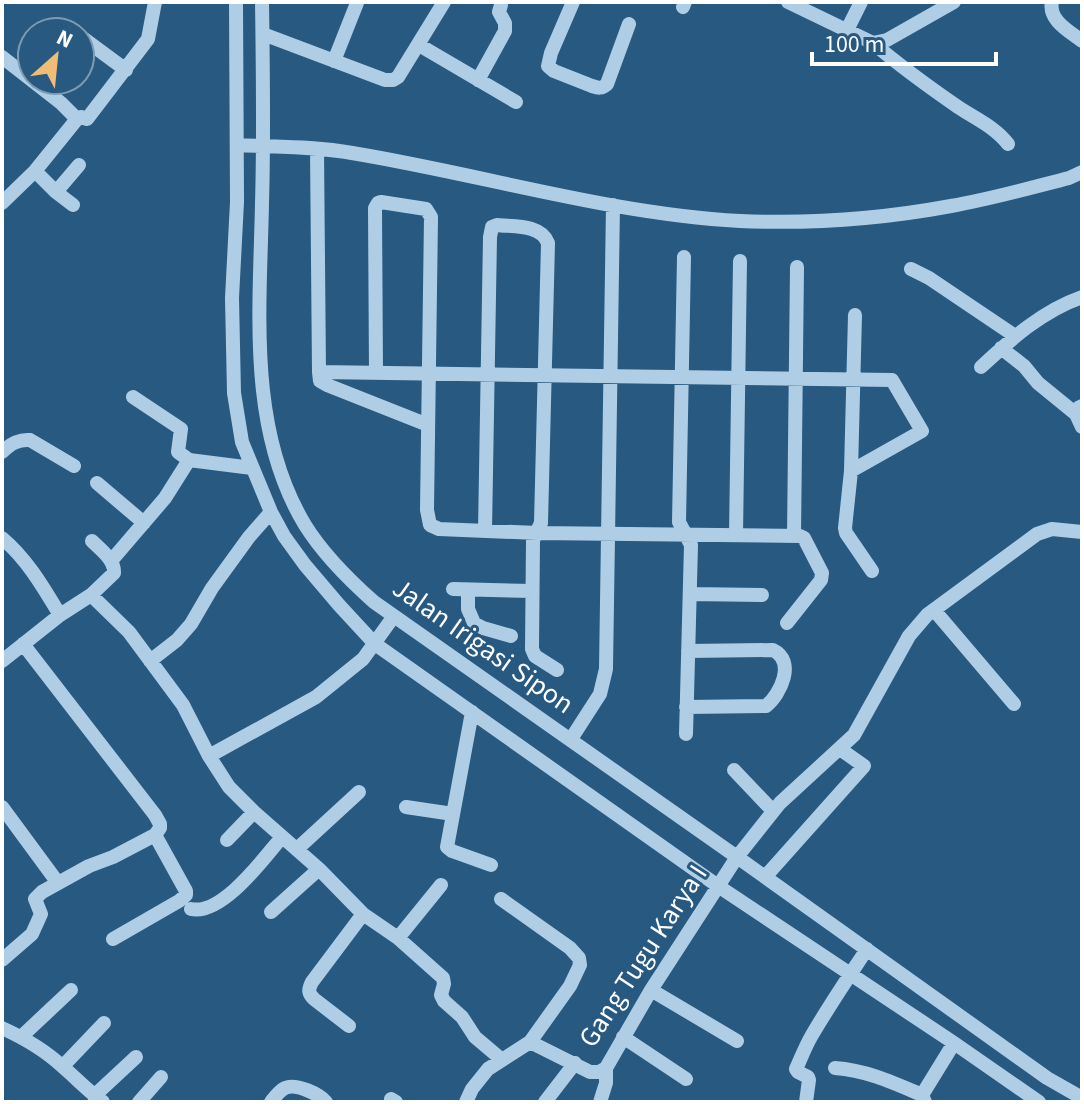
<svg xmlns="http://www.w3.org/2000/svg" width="1084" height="1104" font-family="'Source Sans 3',sans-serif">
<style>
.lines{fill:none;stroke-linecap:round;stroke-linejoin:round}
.minor{stroke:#afcee6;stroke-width:14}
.labels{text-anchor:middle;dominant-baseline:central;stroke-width:6;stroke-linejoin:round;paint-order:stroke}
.street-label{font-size:28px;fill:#fff;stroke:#275981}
</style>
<rect width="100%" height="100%" fill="#275981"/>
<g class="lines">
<path class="minor" d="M236 2 237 202 232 298 234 393 242 442 271 512 284 536 305 565 339 605 375 644 718 886 954 1043 1039 1102
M262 2C263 69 264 136 262 203 260 310 247 429 305 525 323 554 348 579 374 602L737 857 1047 1078 1082 1098
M573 2 551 53 548 66 554 71 592 86C598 88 602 89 607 84L629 24
M788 2 873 43 887 40 954 2
M1052 2C1048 20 1069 31 1082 41
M683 7 685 2
M847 30 861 2
M263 34 385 80H393L398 77 444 2
M80 36 126 70
M873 43C900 66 929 87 958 107 976 119 995 127 1008 144
M419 45 516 102
M2 57 61 103 77 119 81 117 87 119 148 39 155 2
M334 61 357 3
M478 80 505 31V23L499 12 501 5
M237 145C275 147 314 146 352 153 480 174 610 214 740 221 811 224 881 219 951 206 991 199 1030 188 1069 178L1082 172
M317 149 319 372 320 381 327 385 428 425
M35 171 56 192 73 205
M56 192 79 165
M2 203 35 171 77 119
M684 257 679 522 691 545 686 734
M911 269 929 278 1015 336
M855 315 851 471 845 528 846 533 872 571
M1001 348 1024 366 1038 383 1076 414
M981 367C1011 339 1042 311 1082 297
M319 372 892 380 922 431 851 471
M376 373 375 208 378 203 381 202 426 209 431 217 427 510 430 525 439 529 537 533 800 536 804 538 822 573 821 580 787 623
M133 397 181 429 178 452 189 460
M1082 406 1078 408 1076 414 1082 427
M2 452C10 444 18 439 30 440L74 466
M97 483 144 523
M485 531 490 237 492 227 497 225C513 227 541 224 548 243L541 523 533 540 532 649 535 656 557 670
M736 535 740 261
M794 536 797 267
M2 538C27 559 43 587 60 615
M111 561 165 498 189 460 252 468
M453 589 532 591
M468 590V609L474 623 483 628 511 636
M690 594 762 595
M91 595 129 632 183 705 209 756 229 787 254 812 319 869 363 914 398 938 443 978 444 984 441 995 444 1001 462 1017 475 1037 501 1059
M934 610 1014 704
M2 661 60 615 91 595 114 573C115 560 101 550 92 541
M150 661 177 640 191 624 212 588 249 537 271 512
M686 707 766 706C781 694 796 661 773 650L688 651
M472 712 447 847 452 851 491 865
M571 739 600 694 606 669 613 205
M209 756 316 697 363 659 394 616
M734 770 773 811
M2 807 58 883
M406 807 453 814
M227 840 254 812
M297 849 359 792
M765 877 864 766 840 749
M191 909C222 916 264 858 282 837
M271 912 319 869
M398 938 441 885
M113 939 179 901 186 895V891L155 835
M2 960 32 934 41 914 35 899 42 892 89 866 113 857 155 835 160 828V824L155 815 23 644
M651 990 737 1041
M349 1026 314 999C308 993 308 990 312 982L363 914
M2 1028C24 1038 45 1050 63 1067 77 1079 88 1091 103 1102
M21 1037 71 990
M623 1037 686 1079
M530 1042 590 1072H599L606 1068 651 990 737 857 780 803 854 735 909 636 927 615 1037 534 1052 529 1082 532
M63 1066 104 1023
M835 1068C866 1070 894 1083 922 1095L925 1102
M922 1095 954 1043
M94 1096 136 1057
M391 1099 396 1102
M139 1102 161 1077
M271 1102C275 1097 279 1091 285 1088 296 1083 319 1094 326 1102
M466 1102 472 1089 488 1069 530 1042 570 986 580 965 579 958 570 948 501 899
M545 1102 575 1063
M600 1102 606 1083V1068
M806 1102 809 1080 808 1077 798 1072 796 1069C801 1058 806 1045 812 1035 829 1006 848 978 867 949"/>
</g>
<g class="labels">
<g class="street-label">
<text transform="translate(483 646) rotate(35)">Jalan Irigasi Sipon</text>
<text transform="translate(643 956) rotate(-57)">Gang Tugu Karya I</text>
</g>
</g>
<rect width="1084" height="1104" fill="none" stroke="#ffffff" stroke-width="8"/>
<g transform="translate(56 56) rotate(27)"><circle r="38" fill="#275981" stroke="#7d9bb3" stroke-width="2"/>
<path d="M0-6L14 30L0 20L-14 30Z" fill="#efbd75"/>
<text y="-12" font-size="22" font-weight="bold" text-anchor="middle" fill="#ffffff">N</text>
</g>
<path d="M812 52v12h184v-12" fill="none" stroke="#ffffff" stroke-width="4"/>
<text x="824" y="52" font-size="24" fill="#ffffff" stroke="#275981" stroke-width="6" paint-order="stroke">100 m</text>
</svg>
